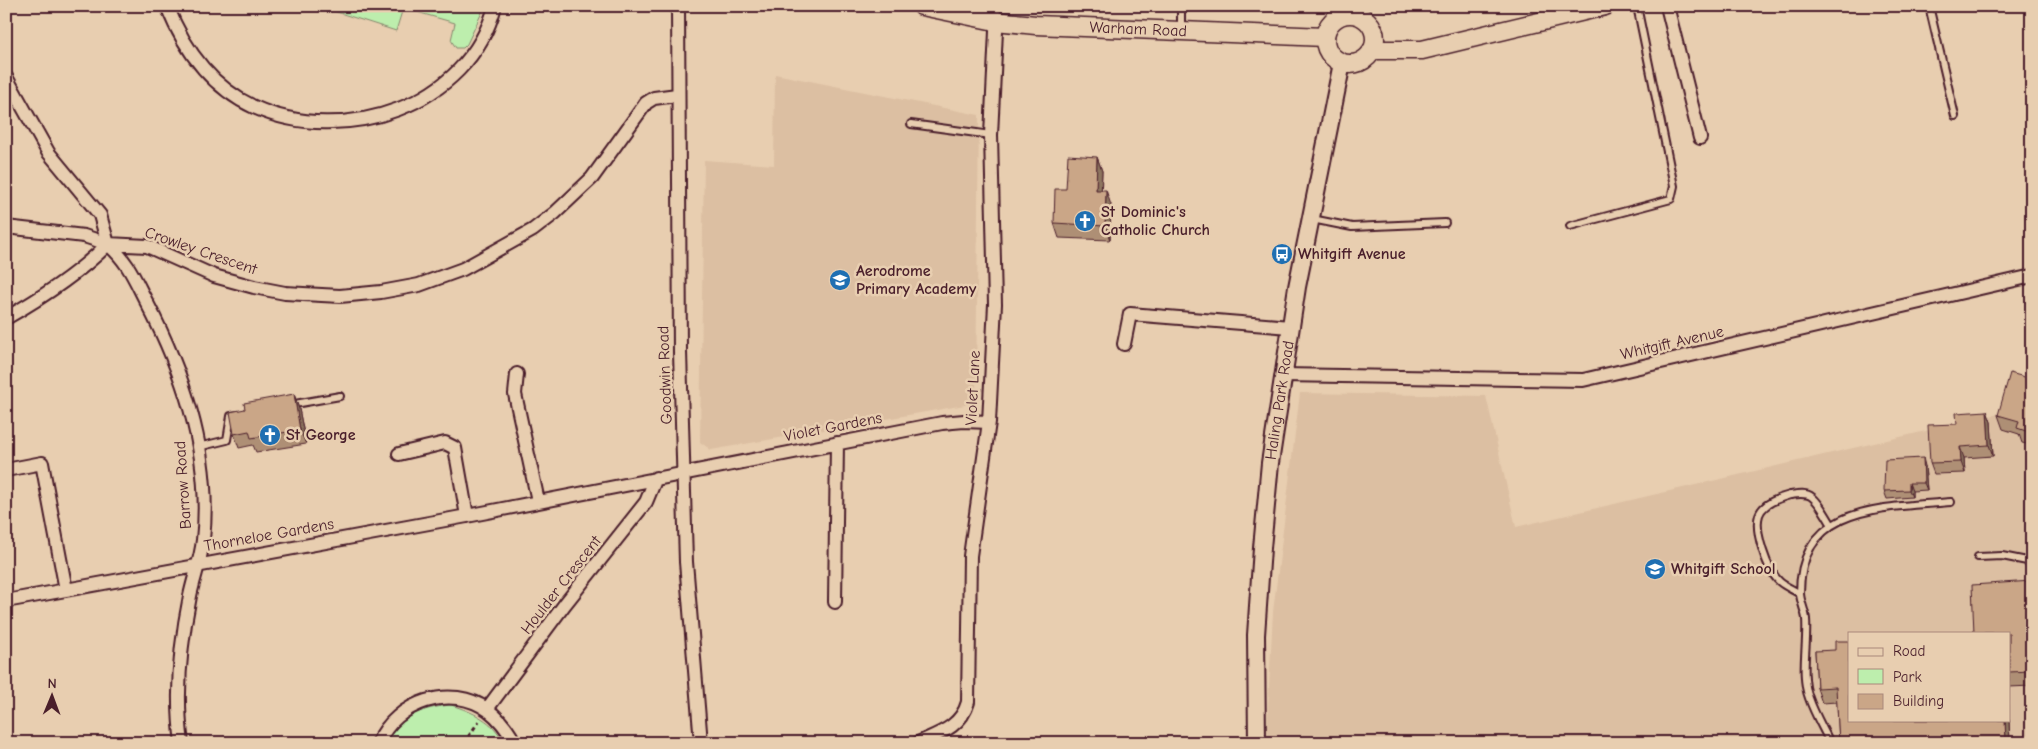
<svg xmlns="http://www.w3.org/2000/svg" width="2038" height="749" font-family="'Comic Neue',sans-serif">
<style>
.built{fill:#dcbfa2;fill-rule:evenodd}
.green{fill:#bdeead;stroke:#84866c}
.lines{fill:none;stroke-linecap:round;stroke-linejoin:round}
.service-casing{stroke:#4a1f2b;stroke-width:10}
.minor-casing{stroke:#4a1f2b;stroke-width:16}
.tertiary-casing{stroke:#4a1f2b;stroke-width:20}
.secondary-casing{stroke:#4a1f2b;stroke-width:21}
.path{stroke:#4a1f2b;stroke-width:3;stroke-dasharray:4 4;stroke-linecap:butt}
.service{stroke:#e8ceb0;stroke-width:6}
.minor{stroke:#e8ceb0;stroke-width:12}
.tertiary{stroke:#e8ceb0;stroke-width:16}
.secondary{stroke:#e8ceb0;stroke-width:18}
.wall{fill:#ae8f74;stroke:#4a1f2b}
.shaded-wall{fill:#8d745e;stroke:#4a1f2b}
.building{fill:#caa687;stroke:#4a1f2b}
.labels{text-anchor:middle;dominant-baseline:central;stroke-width:5;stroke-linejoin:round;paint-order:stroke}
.street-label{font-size:16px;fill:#4a1f2b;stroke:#e8ceb0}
.poi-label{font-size:16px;font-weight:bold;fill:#4a1f2b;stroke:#e8ceb0;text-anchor:start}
</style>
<rect width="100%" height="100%" fill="#e8ceb0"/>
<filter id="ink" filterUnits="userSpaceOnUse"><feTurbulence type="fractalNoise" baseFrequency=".02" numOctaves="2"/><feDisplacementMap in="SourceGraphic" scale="10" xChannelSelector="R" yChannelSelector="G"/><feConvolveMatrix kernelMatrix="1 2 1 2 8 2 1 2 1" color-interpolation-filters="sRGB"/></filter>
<g filter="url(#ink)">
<path class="built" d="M775 74 979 115 976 395 965 405 711 450 700 442 704 160 774 165Z
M2032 391V743H1266L1273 612 1300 393 1486 396 1516 527 2007 412ZM1849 633H2009V720H1849Z"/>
<path class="green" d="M318 6H485L467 44 463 48H456L451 40 455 23 403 8 396 31Z
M451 705C473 712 494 721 504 743H385C401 716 421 708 451 705Z"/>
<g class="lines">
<g class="service-casing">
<path id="service" d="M1181 6V30
M1929 6 1955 116
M911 124 991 135
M1312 219 1352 227 1445 223
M1570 226 1671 199 1674 186 1637 6
M289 405 340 396
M198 447 227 440 231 416 238 415
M1978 557 2002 556 2032 562
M1800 594C1794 590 1786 587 1780 582 1767 571 1754 531 1759 515 1763 503 1779 498 1790 495 1797 494 1806 492 1812 497 1820 503 1826 516 1832 525
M1830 743C1823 728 1814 713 1809 698 1800 674 1808 644 1806 619 1805 610 1800 601 1800 593 1800 503 1885 508 1951 502"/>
</g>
<g class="minor-casing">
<path id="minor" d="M167 6C184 49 211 87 254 107 342 147 469 107 495 6
M678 6 680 352 686 562 701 743
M1667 6 1700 138
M6 77 48 152 100 215 108 244
M6 227 84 236 108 244 147 246 214 276 254 287 285 293 340 296 381 292 419 285 463 269 533 230 555 213 592 178 646 103 654 98 677 95
M108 244C129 263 134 278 147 303 184 374 212 458 203 540 201 559 194 577 190 596 180 645 175 693 182 743
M6 318C43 297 78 274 108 244
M1124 344 1130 314 1290 327
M517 374 515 394 538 501
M1283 375 1583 380 2032 276
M399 454 445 443 455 448 467 516
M6 470 42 463 66 590
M6 601 467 516 942 423 964 421 989 422
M835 602 837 443
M487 709 565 604 646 502 656 478
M378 743C396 702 451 683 488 710 500 719 508 730 515 743
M918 743C940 733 961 727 968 702L970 556 989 422 995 304 991 135 996 31 993 6"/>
</g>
<g class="tertiary-casing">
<g id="tertiary">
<path d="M1350 14 1354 6"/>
<path id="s1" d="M1257 743 1256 635 1262 548 1270 463 1297 287 1342 63"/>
</g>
</g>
<g class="secondary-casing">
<g id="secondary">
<path id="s2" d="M922 6 995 21 1036 25 1325 37"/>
<circle cx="1350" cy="39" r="25"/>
<path d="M1372 50H1422L1605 6"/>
</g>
</g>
<path class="path" d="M464 743 479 721"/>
<use href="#service" class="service"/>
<use href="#minor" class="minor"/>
<use href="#tertiary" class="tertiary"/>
<use href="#secondary" class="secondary"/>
</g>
<path class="wall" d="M1097 157 1102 171 1101 190 1111 205 1110 240 1059 238 1054 223 1066 189Z
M2032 379V445L2022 443 2019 434 2003 429 1998 415Z
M294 394 299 409 306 444 256 452 253 445 239 448 234 434 245 409Z
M1987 411 1991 422 1993 456 1964 458 1965 473 1934 474 1930 463 1957 424Z
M1925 466 1927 490 1912 491V497L1887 499 1884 491Z
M2032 581V686L2009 687V633Z
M1815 651 2009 720 2010 743H1839L1837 702 1822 703 1817 688Z"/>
<path class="shaded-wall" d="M1097 157 1102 171 1101 204 1096 190Z
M1106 190 1111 205 1110 240 1105 226Z
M294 394 299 409 306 444 300 430Z
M1987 411 1991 422 1993 456 1989 445Z
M1960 447 1964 458 1965 473 1961 462Z
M1923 458 1925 466 1927 490 1924 483Z
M1909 483 1912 491V497L1909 490Z
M2005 720H2009L2010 743H2006Z"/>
<path class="building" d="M1068 155 1097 157 1096 190H1106L1105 226 1054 223 1055 189H1066Z
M2010 373 2032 379V433L2017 428 2019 421 1998 415Z
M294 394 300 430 251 438 249 431 234 434 230 412 245 409 244 403Z
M1987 411 1989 445 1960 447 1961 462 1930 463 1928 425 1957 424 1956 413Z
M1923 458 1924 483H1909V490L1884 491 1885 460Z
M2032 581V671L2009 672V633H1974L1972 585Z
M1835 641H1849V720H2005L2006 743H1839L1836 687 1817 688 1815 651 1835 650Z"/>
</g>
<defs>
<g id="church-disc" transform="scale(1.125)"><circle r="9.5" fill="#1f6fb2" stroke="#e8ceb0"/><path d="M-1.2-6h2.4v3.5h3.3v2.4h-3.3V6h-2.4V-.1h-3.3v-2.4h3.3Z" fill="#fff"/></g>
<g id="bus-disc" transform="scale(1.125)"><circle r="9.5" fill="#1f6fb2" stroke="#e8ceb0"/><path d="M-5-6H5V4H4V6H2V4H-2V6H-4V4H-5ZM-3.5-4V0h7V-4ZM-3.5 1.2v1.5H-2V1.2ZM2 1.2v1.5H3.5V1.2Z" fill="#fff"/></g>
<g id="school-disc" transform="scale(1.125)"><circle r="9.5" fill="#1f6fb2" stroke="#e8ceb0"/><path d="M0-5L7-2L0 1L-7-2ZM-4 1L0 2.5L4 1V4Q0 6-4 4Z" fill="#fff"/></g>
</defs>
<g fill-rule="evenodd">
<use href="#church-disc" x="1085" y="221"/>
<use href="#bus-disc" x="1282" y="254"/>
<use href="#school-disc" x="840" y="280"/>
<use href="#church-disc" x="270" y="435"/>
<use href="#school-disc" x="1655" y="569"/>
</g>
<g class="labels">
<g class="street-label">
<text stroke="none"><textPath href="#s2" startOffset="218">Warham Road</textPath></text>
<text transform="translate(201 251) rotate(19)">Crowley Crescent</text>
<text transform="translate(1672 343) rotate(-13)">Whitgift Avenue</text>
<text transform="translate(665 375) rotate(-92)">Goodwin Road</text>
<text transform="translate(973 388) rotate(-87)">Violet Lane</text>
<text stroke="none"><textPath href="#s1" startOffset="344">Haling Park Road</textPath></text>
<text transform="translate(833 427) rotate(-11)">Violet Gardens</text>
<text transform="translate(183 485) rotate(-94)">Barrow Road</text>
<text transform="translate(269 535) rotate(-10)">Thorneloe Gardens</text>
<text transform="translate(561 585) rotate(-52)">Houlder Crescent</text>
</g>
<g class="poi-label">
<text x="1101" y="212">St Dominic's<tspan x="1101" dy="18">Catholic Church</tspan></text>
<text x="1298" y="254">Whitgift Avenue</text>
<text x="856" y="271">Aerodrome<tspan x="856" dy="18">Primary Academy</tspan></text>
<text x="286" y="435">St George</text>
<text x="1671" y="569">Whitgift School</text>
</g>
</g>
<rect width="2038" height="749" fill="none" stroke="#e8ceb0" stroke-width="25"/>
<rect x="12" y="12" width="2013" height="724" fill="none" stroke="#4a1f2b" stroke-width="2" filter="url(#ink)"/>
<rect x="1848" y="632" width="162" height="90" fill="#e8ceb0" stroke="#a9887b"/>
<rect x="1858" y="648" width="25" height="8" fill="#e8ceb0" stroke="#a9887b"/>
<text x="1893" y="656" font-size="15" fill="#4a1f2b">Road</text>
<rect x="1858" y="669" width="25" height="15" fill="#bdeead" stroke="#a9887b"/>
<text x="1893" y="682" font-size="15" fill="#4a1f2b">Park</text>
<rect x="1858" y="694" width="25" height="15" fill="#caa687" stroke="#a9887b"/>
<text x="1893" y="706" font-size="15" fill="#4a1f2b">Building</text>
<g transform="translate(52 696) rotate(1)" stroke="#e8ceb0" stroke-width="4" paint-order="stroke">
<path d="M0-4L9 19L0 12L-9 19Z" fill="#4a1f2b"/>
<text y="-8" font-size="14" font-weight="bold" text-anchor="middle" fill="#4a1f2b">N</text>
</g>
</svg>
